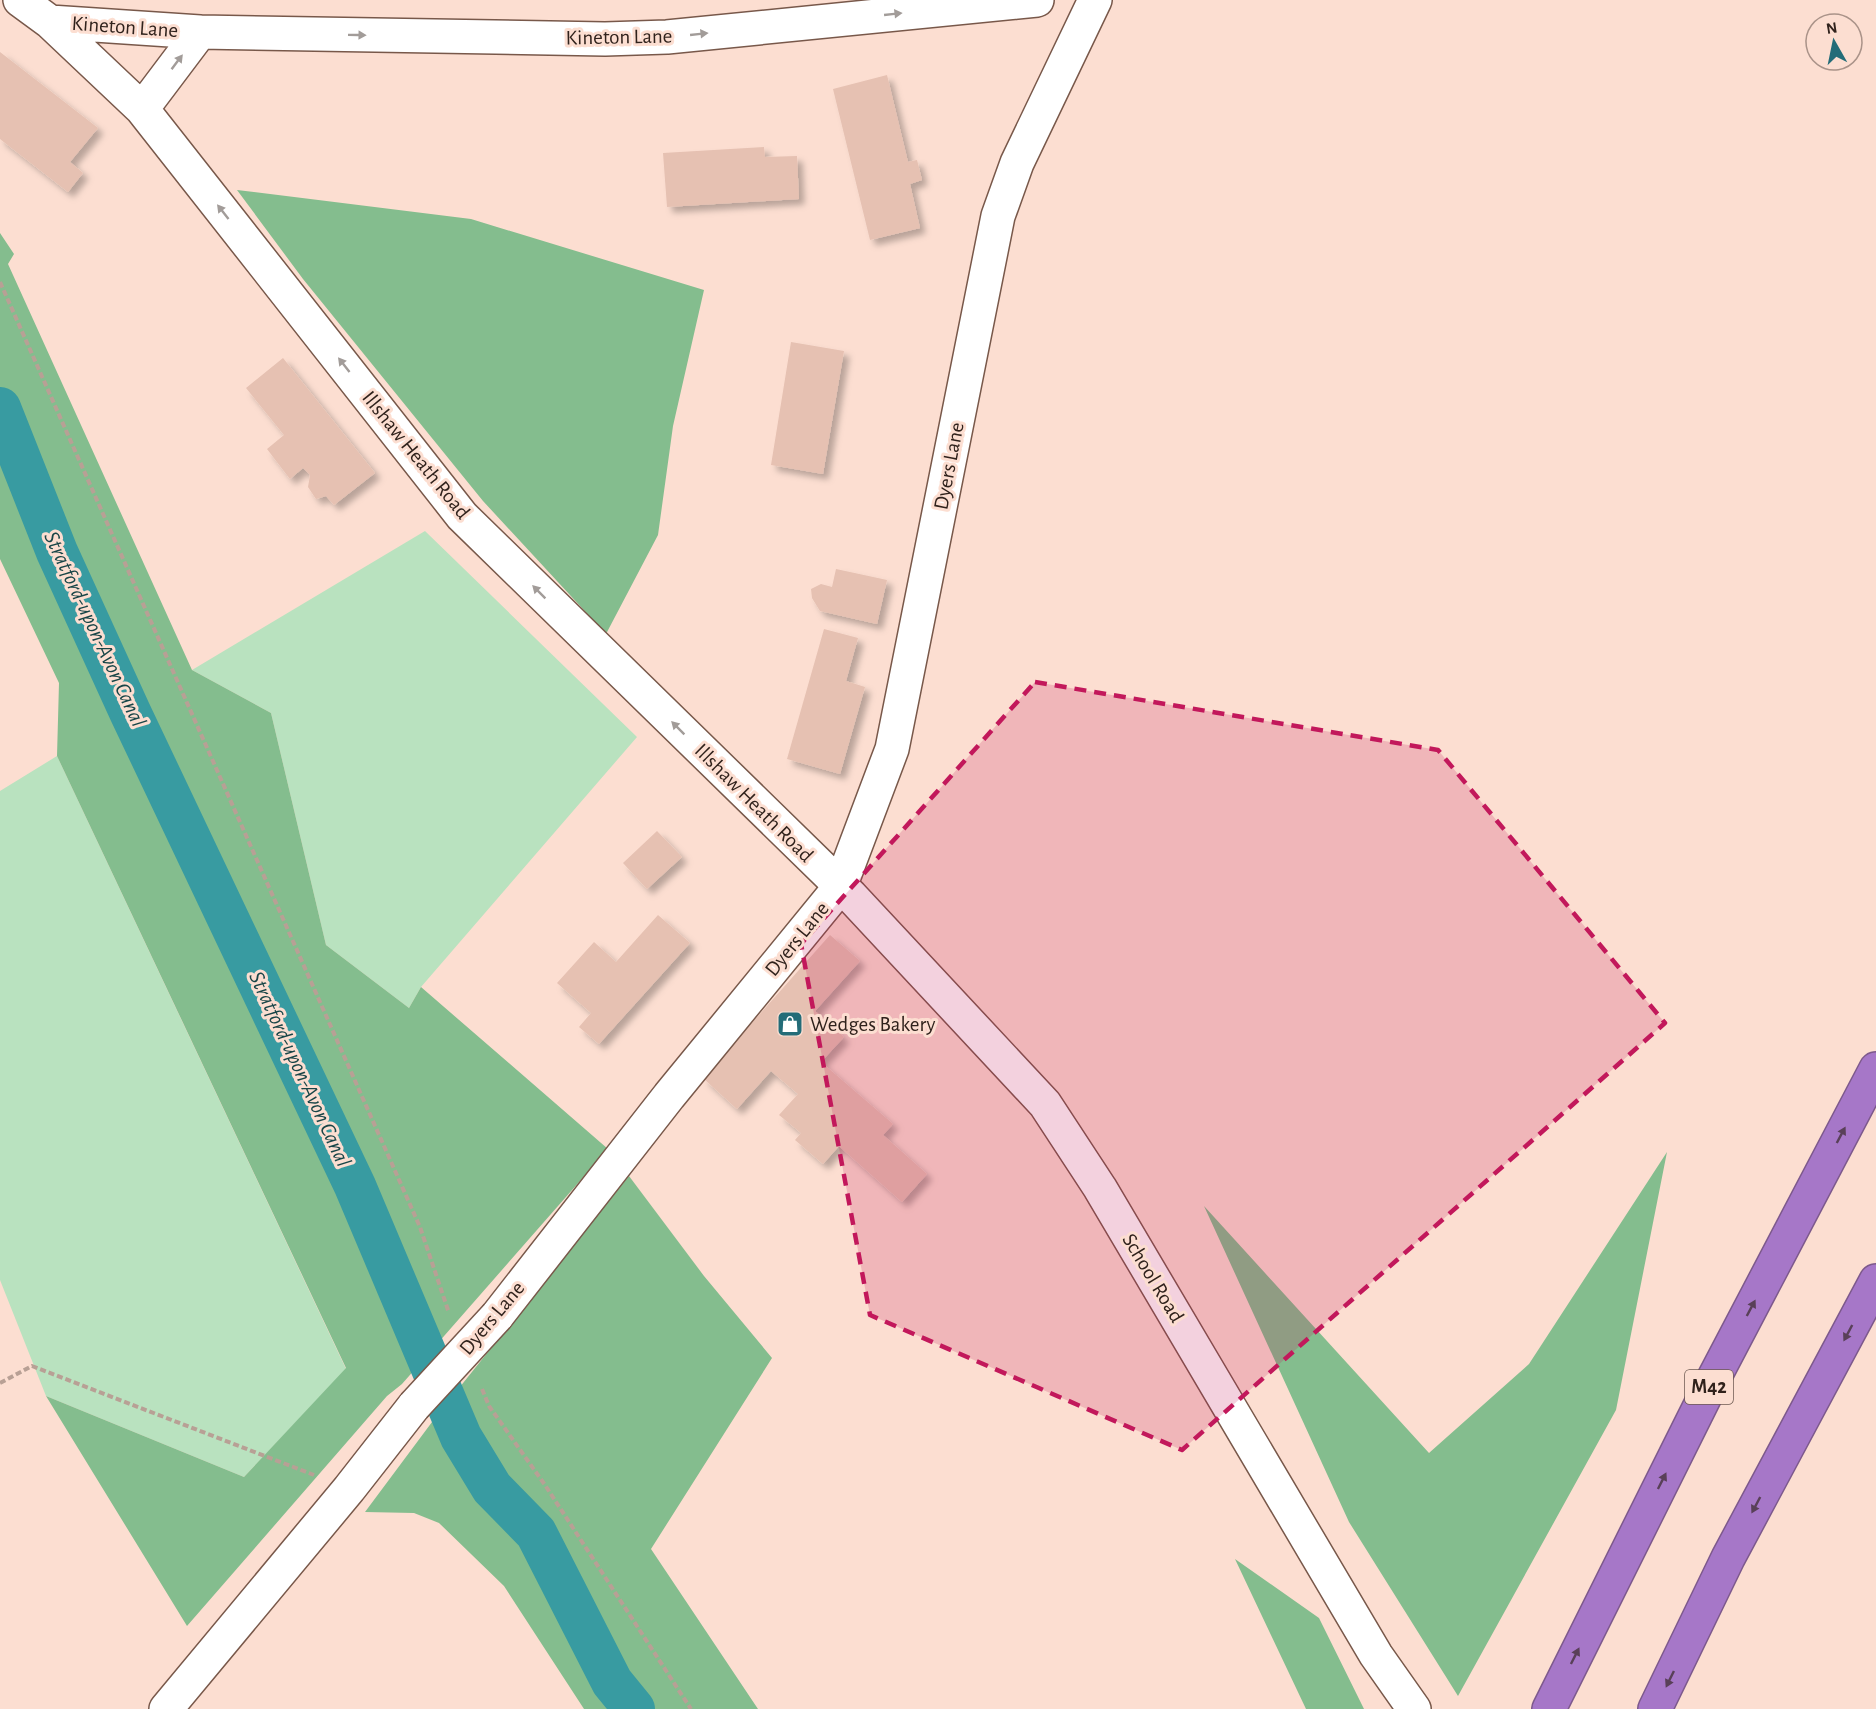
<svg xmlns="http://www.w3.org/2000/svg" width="1876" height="1709" font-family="'Alegreya Sans',sans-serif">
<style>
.green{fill:#b9e2bf}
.forest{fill:#84bd8e}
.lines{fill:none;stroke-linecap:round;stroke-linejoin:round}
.canal{stroke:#389ba1;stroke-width:42}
.building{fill:#e6c1b2;filter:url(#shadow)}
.minor-casing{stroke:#78584a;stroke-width:36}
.highway-casing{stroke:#7d598c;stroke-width:36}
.path{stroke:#b8a095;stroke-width:4;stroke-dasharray:6 3;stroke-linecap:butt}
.minor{stroke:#fff;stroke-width:33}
.highway{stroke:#a677c8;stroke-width:33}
.minor-bridge-casing{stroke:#78584a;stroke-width:36;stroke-linecap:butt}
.minor-bridge{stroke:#fff;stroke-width:33}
.oneway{fill:#a29c99}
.oneway2{fill:#594058}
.marked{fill:#c2185b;fill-opacity:0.2;stroke:#c2185b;stroke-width:4.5;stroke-dasharray:12 8;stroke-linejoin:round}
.labels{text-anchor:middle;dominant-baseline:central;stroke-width:6;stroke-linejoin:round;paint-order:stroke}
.shield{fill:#fcded1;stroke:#6d5a52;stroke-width:1.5}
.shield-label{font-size:20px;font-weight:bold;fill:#30221c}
.street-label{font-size:21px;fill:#30221c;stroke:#fcded1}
.poi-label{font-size:21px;fill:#30221c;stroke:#fcded1;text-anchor:start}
.water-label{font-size:22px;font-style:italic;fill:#184547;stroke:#fcded1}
</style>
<defs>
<filter id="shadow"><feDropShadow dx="5.5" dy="5.5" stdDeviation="3" flood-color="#0004"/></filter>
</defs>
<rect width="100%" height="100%" fill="#fcded1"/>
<path class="green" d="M425 531 637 737 421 987 409 1008 326 945 271 713 192 670Z
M57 756 346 1369 244 1477 46 1396 0 1280V791Z"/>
<path class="forest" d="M237 190 471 219 704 290 673 426 658 535 606 634 483 501 303 279Z
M0 233 14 254 8 264 192 670 271 713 326 945 409 1008 421 987 608 1149 402 1384 387 1396 187 1626 46 1396 244 1477 346 1368 57 756 59 683 0 559Z
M1667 1152 1616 1410 1458 1696 1349 1522 1204 1206 1429 1453 1529 1364Z
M629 1176 704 1276 772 1358 651 1549 758 1709H584L504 1586 439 1523 414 1513 365 1512 435 1418Z
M1235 1559 1319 1618 1364 1709H1306Z"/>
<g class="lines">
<path class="canal" d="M0 408 57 552 130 712 355 1186 461 1437 492 1488 536 1533 612 1682 634 1709"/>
</g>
<path class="building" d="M0 52 98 128 70 162 83 173 68 192 0 139Z
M887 75 908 162 917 160 922 180 910 184 920 228 870 240 833 89Z
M764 147 765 157 797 156 799 199 667 207 663 153Z
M791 342 844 351 823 474 771 465Z
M283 358 375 473 334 505 326 496 316 499 308 487 310 475 303 468 290 479 267 449 284 435 246 388Z
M836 569 887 580 877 624 820 611 812 598 811 589 821 584 832 587Z
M824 629 858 638 846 681 865 687 840 774 787 759Z
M657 831 682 857 647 889 623 863Z
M658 915 690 943 599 1044 579 1027 591 1013 557 983 594 942 616 962Z
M830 935 860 961 815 1011 844 1037 821 1062 893 1124 883 1135 927 1174 902 1202 839 1146 823 1164 795 1140 801 1133 779 1115 798 1094 771 1071 737 1109 703 1078Z"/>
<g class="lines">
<g class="minor-casing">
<path id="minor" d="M20 0 50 22 142 109 462 516 851 896 1045 1104 1100 1188 1376 1655 1414 1709
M50 22 200 32
M142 109 200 32 605 39 667 37 1037 0
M497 1316 669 1096 840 887 892 749 998 216 1017 163 1095 0
M166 1709 349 1489 414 1406"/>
</g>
<g class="highway-casing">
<path id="highway" d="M1549 1709 1715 1376 1876 1069
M1655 1709 1728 1558 1876 1281"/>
</g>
<path class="path" d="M0 282 420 1227 449 1313
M0 1383 32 1366 314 1475
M482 1389 489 1406 545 1485 691 1709"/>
<use href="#minor" class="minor"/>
<use href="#highway" class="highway"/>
<g class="minor-bridge-casing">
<path id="minor-bridge" d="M414 1406 497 1316"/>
</g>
<use href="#minor-bridge" class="minor-bridge"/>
</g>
<defs><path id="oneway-solid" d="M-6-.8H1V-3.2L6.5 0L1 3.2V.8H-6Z" transform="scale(1.5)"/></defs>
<g class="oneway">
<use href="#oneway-solid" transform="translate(893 14) rotate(-6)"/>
<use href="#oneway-solid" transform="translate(699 34) rotate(-6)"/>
<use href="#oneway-solid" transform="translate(357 35) rotate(1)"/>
<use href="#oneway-solid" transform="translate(177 62) rotate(-53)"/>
<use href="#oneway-solid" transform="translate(223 212) rotate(-128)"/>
<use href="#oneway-solid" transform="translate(344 365) rotate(-128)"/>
<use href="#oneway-solid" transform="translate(539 592) rotate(-135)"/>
<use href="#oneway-solid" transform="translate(678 728) rotate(-135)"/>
</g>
<g class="oneway2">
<use href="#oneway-solid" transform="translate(1841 1135) rotate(-62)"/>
<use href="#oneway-solid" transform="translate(1751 1308) rotate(-62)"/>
<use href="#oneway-solid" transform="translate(1848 1333) rotate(118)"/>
<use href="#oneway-solid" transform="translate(1662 1481) rotate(-63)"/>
<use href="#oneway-solid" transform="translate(1756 1505) rotate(118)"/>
<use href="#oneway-solid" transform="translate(1575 1656) rotate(-63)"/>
<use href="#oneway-solid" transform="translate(1670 1679) rotate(116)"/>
</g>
<path class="marked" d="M1035 682 1438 750 1665 1023 1182 1450 870 1315 801 944Z"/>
<defs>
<g id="shop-square" transform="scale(1.35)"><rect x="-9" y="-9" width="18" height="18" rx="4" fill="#236c78" stroke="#fcded1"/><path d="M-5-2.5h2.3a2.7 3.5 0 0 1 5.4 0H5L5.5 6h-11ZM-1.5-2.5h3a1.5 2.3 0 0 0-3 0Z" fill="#fff"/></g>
</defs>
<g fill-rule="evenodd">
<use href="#shop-square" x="790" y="1024"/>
</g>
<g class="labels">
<rect class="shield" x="1685" y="1370" width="48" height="34" rx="4.5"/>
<g class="shield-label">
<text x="1709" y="1387">M42</text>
</g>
<g class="street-label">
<text transform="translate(125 27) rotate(4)">Kineton Lane</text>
<text transform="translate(619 37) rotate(-1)">Kineton Lane</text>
<text transform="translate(416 455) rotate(51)">Illshaw Heath Road</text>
<text transform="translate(949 466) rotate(-79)">Dyers Lane</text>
<text transform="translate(754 803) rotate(45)">Illshaw Heath Road</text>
<text transform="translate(797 939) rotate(-51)">Dyers Lane</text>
<text transform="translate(1153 1278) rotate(59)">School Road</text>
<text transform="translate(492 1318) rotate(-50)">Dyers Lane</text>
</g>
<g class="poi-label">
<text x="810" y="1024">Wedges Bakery</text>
</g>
<g class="water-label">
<text transform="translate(95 629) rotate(65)">Stratford-upon-Avon Canal</text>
<text transform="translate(300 1069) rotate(65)">Stratford-upon-Avon Canal</text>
</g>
</g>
<g transform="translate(1834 42) rotate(351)"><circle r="28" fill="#fcded1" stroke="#aa9389" stroke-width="1.5"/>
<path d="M0-4.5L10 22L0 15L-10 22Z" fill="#236c78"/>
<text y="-9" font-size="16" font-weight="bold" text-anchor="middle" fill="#30221c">N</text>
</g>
</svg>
